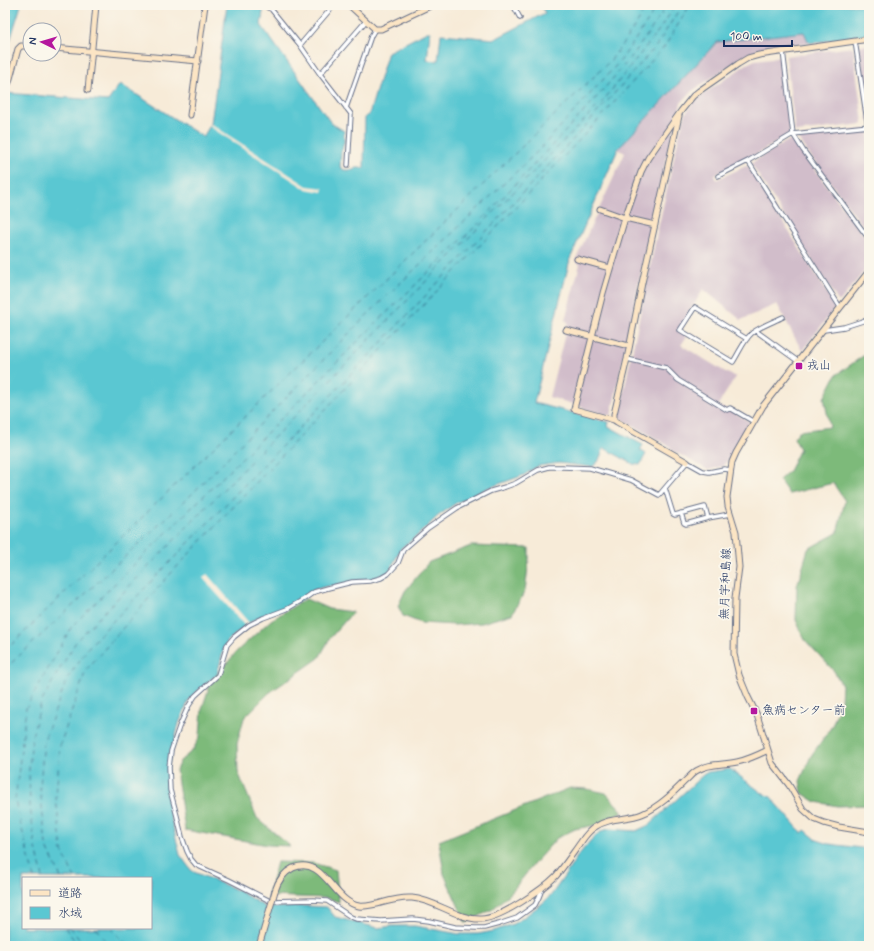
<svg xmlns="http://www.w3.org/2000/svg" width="874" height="951" font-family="Mynerve,'Klee One',sans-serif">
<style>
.industrial{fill:#d1bdca}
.forest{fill:#7dba7a;stroke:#4c746c}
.water{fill:#5ac7d2;stroke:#3a7b98;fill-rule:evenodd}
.pier{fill:#f7ebd8}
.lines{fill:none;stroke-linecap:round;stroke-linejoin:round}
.ferry{stroke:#2e5d81;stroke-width:1;stroke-dasharray:5 4;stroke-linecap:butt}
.street-casing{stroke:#687189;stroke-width:5.5}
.secondary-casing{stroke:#687189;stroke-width:7}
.street{stroke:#fff;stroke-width:3.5}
.secondary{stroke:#fce5c4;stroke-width:5}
.secondary-bridge-casing{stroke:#687189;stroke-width:7;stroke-linecap:butt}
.secondary-bridge{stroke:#fce5c4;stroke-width:5}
.poi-dot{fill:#b5179e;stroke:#fbf7ec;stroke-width:1.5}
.labels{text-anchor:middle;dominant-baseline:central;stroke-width:3.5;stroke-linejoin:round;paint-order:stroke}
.poi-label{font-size:12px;fill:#1b2f5e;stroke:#fbf7ec;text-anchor:start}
.street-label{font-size:12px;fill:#1b2f5e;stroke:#fbf7ec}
</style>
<rect width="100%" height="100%" fill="#fbf7ec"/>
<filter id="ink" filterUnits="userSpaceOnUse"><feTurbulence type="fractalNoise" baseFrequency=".025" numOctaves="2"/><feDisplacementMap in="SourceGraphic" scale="8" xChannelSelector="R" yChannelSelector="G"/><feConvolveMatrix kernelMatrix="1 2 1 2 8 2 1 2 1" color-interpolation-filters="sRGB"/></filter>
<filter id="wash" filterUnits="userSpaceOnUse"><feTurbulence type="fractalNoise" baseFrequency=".012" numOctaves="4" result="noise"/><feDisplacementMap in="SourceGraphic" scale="16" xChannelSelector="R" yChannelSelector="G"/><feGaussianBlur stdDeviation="0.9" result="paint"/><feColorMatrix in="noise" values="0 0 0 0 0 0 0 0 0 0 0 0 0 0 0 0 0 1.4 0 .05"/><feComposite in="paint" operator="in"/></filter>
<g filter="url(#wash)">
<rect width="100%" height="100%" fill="#f7ebd8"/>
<path class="industrial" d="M804 32 809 43 761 50 746 55 692 91 681 103 672 135 656 199 611 416 586 410 583 407 549 397 568 322 565 320 580 264 575 261 625 153 618 149 717 42Z
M869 45V122H868L859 46Z
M853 47 863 123 862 124 797 132 795 131 786 56Z
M781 57 790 133V134L747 160 714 175 716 180 746 166 749 167 835 306V308L802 351 777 304 741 320 703 289 679 331 687 336 681 345 727 373 736 377 719 403 718 406 730 410 751 423 735 452 723 466 708 470 670 449 671 447 620 418 619 415 658 229 680 132 686 113 693 103 701 96 747 64 755 60Z
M865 129 869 131V234L798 139 799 137Z
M789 140H792L869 242V265L840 301H838L752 165 753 162Z"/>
<path class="forest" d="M869 355V805L837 806 816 802 802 793 800 781 811 756 832 726 841 701 842 685 834 671 805 640 796 620 797 586 808 549 837 533 845 501 833 483 789 494 779 480 789 471 800 449 794 438 799 431 830 427 824 398 836 375 863 356Z
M471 546 529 548V559L525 591 512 614 482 623 455 625 421 623 403 616 398 606 405 591 429 562Z
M306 599 329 609 353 612 330 638 319 658 269 693 244 718 237 744 238 772 257 818 290 846 268 845 185 830 176 770 180 761 193 750 200 736 202 709 210 684 237 651 271 620Z
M570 788 587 789 606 793 623 812 601 824 575 829 557 838 537 860 513 890 493 909 466 923 444 874 439 841Z
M277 862 313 863 336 870 339 902 327 898 268 896Z"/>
<path class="water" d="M5 5H21L5 57Z
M227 5H264L261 25 331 123 344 131V143L343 144 342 150 341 151 340 167 344 170H355V168H364L365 117 369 115 370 111 388 52 427 32H430L427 60 438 61 441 34 495 39 545 13 541 5H869V36L809 43 804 32 717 42 618 149 570 259 534 403 609 422 608 426 643 445 640 450 646 454 640 465 633 464 604 448 598 462 592 467 559 463 538 466 524 475 485 489 474 495 456 503 438 516 417 536 401 548 389 572 380 577 371 579 323 587 314 590 307 596 285 609 264 615 258 618H257L249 623 231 638 227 642 224 648 217 674 192 696 188 702 179 723 168 766 167 794 172 822 180 855 191 870 194 872 237 890 267 908 305 906 327 907 335 917 378 928 393 926H415L459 934H478L494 931 513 924 524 917 544 902 552 894 566 874 577 857 591 840 598 834 604 830 609 829 636 831 649 825 703 775 708 772 730 769 765 795 770 796 802 833 805 830 817 840 829 844 869 849V946H5V93L108 101 120 84 203 137 211 124ZM23 878H151V928H23Z"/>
<path class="pier" d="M211 124 307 186 323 188 322 192 306 189 209 126Z
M207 574 249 623 245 626 203 578Z"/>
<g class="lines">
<path class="ferry" d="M5 651 611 60 638 22 646 5
M5 669 192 494 364 318 540 149 621 60 650 18 655 5
M34 878 15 801 26 708 72 626 244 456 373 326 478 224 590 105 633 55 661 15 665 5
M43 878 35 844 30 806 29 769 32 736 41 703 55 677 77 640 435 272 603 101 656 34 676 5
M61 878 46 845 40 787 44 740 67 679 90 645 363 362 580 132 657 45 682 5
M75 878 62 851 56 798 60 745 86 670 173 571 602 116 665 46 690 5
M65 928 79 946
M70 928 85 946
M96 928 109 946
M111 928 128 946"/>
</g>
</g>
<g filter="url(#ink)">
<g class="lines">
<g class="street-casing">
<path id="street" d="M268 5V8L271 9 300 45 320 74 351 114 348 165
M513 5 520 18
M855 41 868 127
M300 45 334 5
M783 51 793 134 803 150 869 239
M320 74 366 21
M346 108 371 36 375 29
M748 161 840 307
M718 176 748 161 793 134 869 126
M824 330 844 327 869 319
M756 331 799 362
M747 339 695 307 680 330 733 362C739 353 744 340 752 333 761 326 773 322 783 317
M627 359 666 368 678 380 727 410 730 408 754 422
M665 488 673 514 675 515 705 507 708 518 730 514
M681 513 684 523 686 524 708 518
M542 889 539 897 535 905 517 918 499 924 484 928H475L455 927 429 921 413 919 381 921 356 919 351 917 327 901 313 900 270 901 229 880 196 865 191 859 187 851 182 837 177 816 170 790 169 767 171 751 179 727 188 707 195 696 218 675 227 645 234 637 249 625 263 618 287 609 304 599 314 592 328 588 352 582 370 581 381 578 388 574 398 563 403 550 428 528 457 508 491 491 505 487 516 483 538 470 549 467H562L590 468 614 475 631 480 659 495 687 462 703 471 709 472 724 469 731 470"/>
</g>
<g class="secondary-casing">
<path id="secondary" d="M349 5 375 29H381L432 5
M54 48 198 61
M9 82 18 49 21 46H30
M88 90 96 5
M190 115 205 5
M600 209 625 218 655 225
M577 259 610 268
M869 271 763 406 736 453 732 462 727 497 728 506 736 532 737 544 739 567 735 598 734 654 739 675 748 697 757 715 772 763 789 785 803 809 814 819 824 823 839 827 869 832
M566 330 629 346
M614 420V414L627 359 642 283 679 116
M687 462 617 422 614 420 574 409 603 293 625 218 641 172 648 158 681 111 693 96 699 91 738 64 748 58 759 55 869 39
M275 891C278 881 283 873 293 868 324 855 333 902 359 906 365 907 371 905 377 904 388 901 400 897 412 898 436 900 458 920 481 919 500 919 543 889 556 876 565 865 573 853 581 842 585 836 590 830 595 827 610 817 627 820 642 814 659 807 672 794 685 781 689 778 693 772 698 770 709 763 724 765 737 762 747 760 758 755 768 750"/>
</g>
<use href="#street" class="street"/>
<use href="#secondary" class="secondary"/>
<g class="secondary-bridge-casing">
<path id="secondary-bridge" d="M259 946 275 891"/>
</g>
<use href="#secondary-bridge" class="secondary-bridge"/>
</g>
</g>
<g class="poi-dot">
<rect x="795" y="362" width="8" height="8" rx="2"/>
<rect x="750" y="707" width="8" height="8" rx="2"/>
</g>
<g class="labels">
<g class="poi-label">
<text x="807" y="366">戎山</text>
<text x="762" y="711">魚病センター前</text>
</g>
<g class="street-label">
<text transform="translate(726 584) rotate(-88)">無月宇和島線</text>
</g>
</g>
<rect width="874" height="951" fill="none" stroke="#fbf7ec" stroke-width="20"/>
<rect x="22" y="877" width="130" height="52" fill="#fbf7ec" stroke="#a1a7b3"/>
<rect x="30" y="890" width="20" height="6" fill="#fce5c4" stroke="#a1a7b3"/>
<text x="58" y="897" font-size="12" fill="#1b2f5e">道路</text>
<rect x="30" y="907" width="20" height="12" fill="#5ac7d2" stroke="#a1a7b3"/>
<text x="58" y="917" font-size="12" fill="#1b2f5e">水域</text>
<g transform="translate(42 42) rotate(275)"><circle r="19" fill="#fbf7ec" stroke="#a1a7b3"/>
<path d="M0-3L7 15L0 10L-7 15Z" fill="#b5179e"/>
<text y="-6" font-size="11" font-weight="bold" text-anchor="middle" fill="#1b2f5e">N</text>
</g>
<path d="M724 40v6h68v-6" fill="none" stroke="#1b2f5e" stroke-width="2"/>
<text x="730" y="40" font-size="12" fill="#1b2f5e" stroke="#fbf7ec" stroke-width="3" paint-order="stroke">100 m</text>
</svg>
